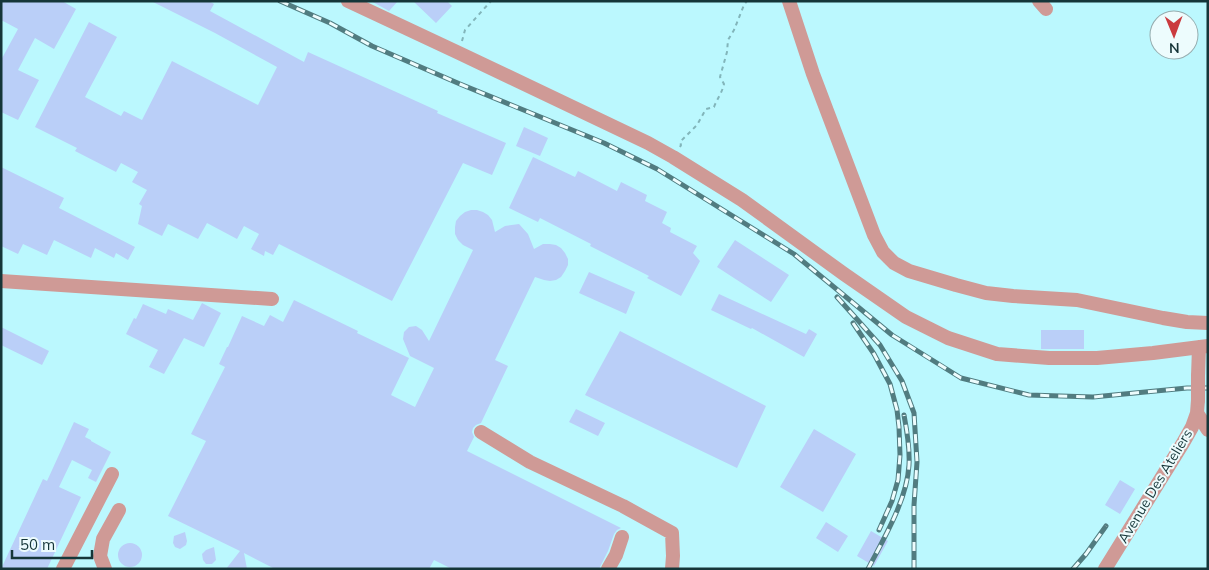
<svg xmlns="http://www.w3.org/2000/svg" width="1209" height="570" font-family="Mulish,sans-serif">
<style>
.building{fill:#bacff8}
.lines{fill:none;stroke-linecap:round;stroke-linejoin:round}
.path{stroke:#82b5ba;stroke-width:2;stroke-dasharray:4 4;stroke-linecap:butt}
.minor{stroke:#cf9a96;stroke-width:14}
.rail-casing{stroke:#517c80;stroke-width:5}
.rail{stroke:#edfcfd;stroke-width:3;stroke-dasharray:9;stroke-linecap:butt}
.minor-bridge{stroke:#cf9a96;stroke-width:14}
.labels{text-anchor:middle;dominant-baseline:central;stroke-width:4;stroke-linejoin:round;paint-order:stroke}
.street-label{font-size:14px;fill:#153639;stroke:#edfcfd}
</style>
<rect width="100%" height="100%" fill="#bbf8fe"/>
<path class="building" d="M1 1H62L76 9 54 49 35 38 18 70 39 80 18 120 1 112V60L18 29 1 20Z
M151 1H209L214 4 210 11 304 62 308 52 438 111 437 113 506 143 492 175 463 163 392 301 279 244 273 255 265 251 264 256 251 249 259 234 244 226 237 239 207 223 198 239 168 224 162 236 138 224 142 206 139 204 147 190 132 182 138 172 121 163 116 172 75 151 77 148 35 127 89 22 117 37 85 97 121 116 124 111 142 120 172 61 258 105 277 67 215 33Z
M371 1H398L389 11Z
M413 1H447L452 6 436 23Z
M524 127 548 138 540 156 516 146Z
M533 157 575 177 578 171 617 191 621 182 647 195 645 201 667 212 662 223 671 228 670 232 697 246 693 253 700 261 681 296 647 278 649 276 590 246 591 244 540 218 538 222 509 208Z
M1 167 64 198 59 208 135 247 128 260 116 253 114 258 95 248 91 258 54 240 47 255 23 244 18 254 1 246Z
M471 210H477L483 212 488 215 492 220 495 232 505 226 519 224 528 234 534 249 543 244H550L556 245 561 248 565 253 568 259V265L565 271 561 277 556 280 550 281 544 280 535 277 495 360 508 366 481 423 476 425 473 428 472 432 474 437 467 451 621 528 617 530 614 534 608 551 599 569H452L434 560 429 569H275L244 553 247 569H226L240 551 168 516 206 441 191 434 225 367 219 364 227 347H228L242 316 264 326 270 315 283 322 294 300 358 331 357 333 409 358 391 395 415 407 434 368 410 356 403 339 404 332 409 327 416 326 422 330 429 341 473 250 463 245 458 240 455 234V227L456 221 460 216 465 212Z
M735 240 789 275 771 302 717 267Z
M589 272 635 292 626 314 579 293Z
M719 294 806 334 809 329 817 334 804 357 752 328 751 329 711 310Z
M202 303 221 313 204 347 184 338 164 374 149 367 158 350 126 334 134 318 136 319 143 304 166 314 168 309 193 320Z
M1 327 49 351 42 365 1 345Z
M1041 330H1084V349H1041Z
M620 331 766 406 737 468 585 395Z
M576 409 605 423 598 436 569 422Z
M74 422 89 429 85 437 91 440V441L111 452 96 482 88 478 92 470 72 460 59 487 81 497 47 569H1L43 479 47 481Z
M814 429 856 454 823 512 780 487Z
M1120 480 1135 489 1120 514 1105 505Z
M826 522 848 536 838 552 816 538Z
M871 531 888 541 874 566 857 556Z
M185 532 187 541 186 545 180 549 175 547 173 543 174 536Z
M118 555a12 12 0 1 1 24 0a12 12 0 1 1-24 0Z
M214 547 216 560 212 564H206L203 560 202 554 206 550Z"/>
<g class="lines">
<path class="path" d="M462 41 465 30 491 1
M680 147 681 145 680 142 697 125 706 109 714 107C717 99 722 93 724 84L720 77 727 52 728 40 734 30 744 5 747 1"/>
<path class="minor" d="M348 1 459 53 648 143 673 157 742 200 844 274 906 317 948 338 997 354 1049 358H1097L1153 353 1208 346
M789 1 813 74 874 235 883 252 894 263 909 271 956 285 986 293 1013 296 1077 300 1163 318 1187 322 1208 323
M1039 1 1046 9
M1 281 272 299
M1198 376 1199 347
M1197 413 1208 430
M481 432 530 462 623 506 672 533 673 556 672 569
M63 569 112 474
M105 569 100 556 103 539 119 510
M608 569 616 555 622 537
M1105 569 1183 443 1192 427 1197 413 1198 400"/>
<g class="rail-casing">
<path id="rail" d="M280 1 330 23 372 46 460 84 604 143 657 169 794 254 892 335 961 378 1029 395 1093 397 1187 388H1208
M837 297 880 345 902 381 914 413 917 462 914 505V569
M853 323 874 354 890 384 897 410 899 427 900 455 898 480 892 501 879 530
M868 569C884 538 907 500 909 465 910 449 907 431 904 415
M1073 569 1086 554 1106 526"/>
</g>
<use href="#rail" class="rail"/>
<path class="minor-bridge" d="M1198 400V376"/>
</g>
<g class="labels">
<g class="street-label">
<text transform="translate(1155 486) rotate(-59)">Avenue Des Ateliers</text>
</g>
</g>
<rect width="1209" height="570" fill="none" stroke="#153639" stroke-width="5"/>
<g transform="translate(1174 35) rotate(179)"><circle r="24" fill="#edfcfd" stroke="#97adaf"/>
<path d="M0-4L9 19L0 12L-9 19Z" fill="#ca3b3f"/>
<text y="-8" font-size="14" font-weight="bold" text-anchor="middle" fill="#153639">N</text>
</g>
<path d="M12 550v8h80v-8" fill="none" stroke="#153639" stroke-width="2.5"/>
<text x="20" y="550" font-size="15" fill="#153639" stroke="#edfcfd" stroke-width="4" paint-order="stroke">50 m</text>
</svg>
